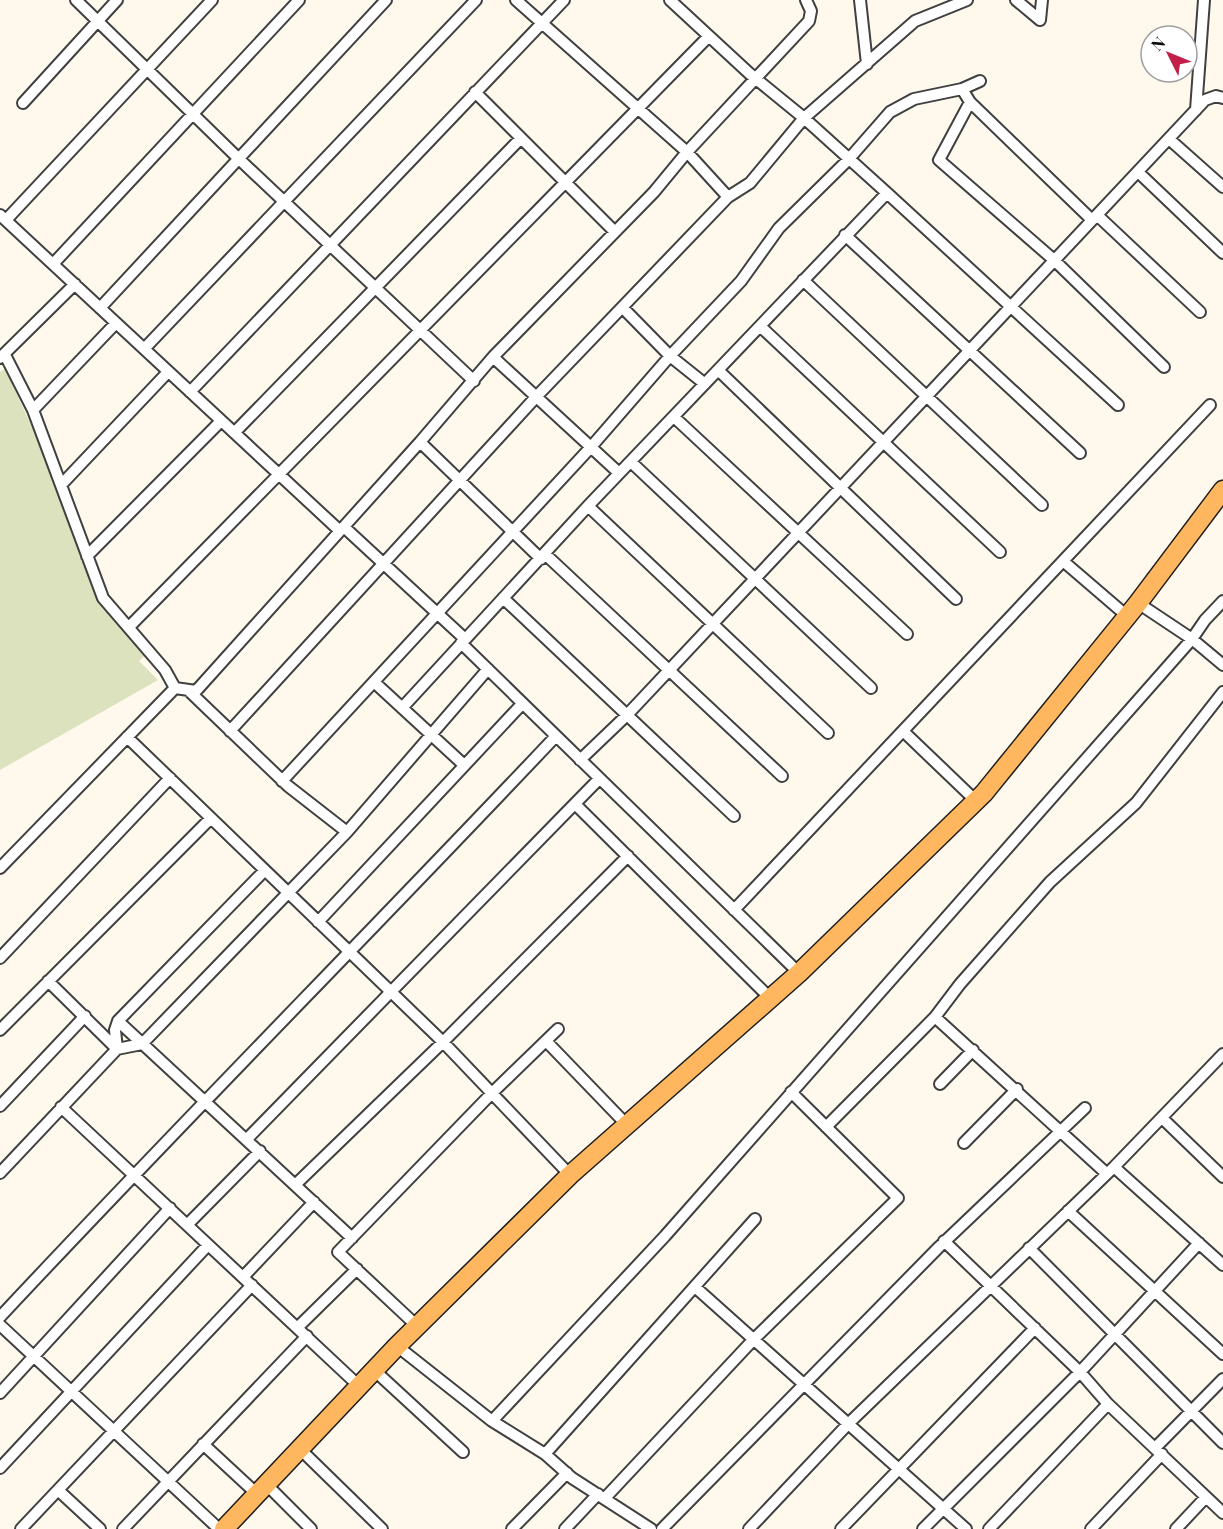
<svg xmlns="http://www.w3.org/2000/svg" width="1223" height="1529" font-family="'Playfair Display',serif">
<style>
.cemetery{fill:#dde2be}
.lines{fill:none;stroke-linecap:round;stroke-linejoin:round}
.minor-casing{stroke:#404040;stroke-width:14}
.primary-casing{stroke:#1e1e1e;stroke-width:21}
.minor{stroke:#fff;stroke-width:10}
.primary{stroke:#feb75e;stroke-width:18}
</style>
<rect width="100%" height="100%" fill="#fff8ed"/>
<path class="cemetery" d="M5 369 44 453 98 602 146 654 139 661 158 680 0 770V372Z"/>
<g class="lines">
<g class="minor-casing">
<path id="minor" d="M76 0 239 159 474 381
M516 0 687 152 728 197
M670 0 750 74 804 118 887 193 1118 405
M860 0 867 64
M1016 0 1040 20
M1040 20 1042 0
M980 81 962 89 970 102 939 160 1054 260 1164 367
M475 92 521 138
M970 102 1092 220
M23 103 117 0
M1196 110 1204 0
M1169 139 1223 187
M1138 172 1223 253
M0 215 340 531
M1097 215 1200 312
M6 220 212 0
M845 235 1080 453
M53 264 299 0
M803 280 1042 505
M100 308 386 0
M623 308 670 356 705 384
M760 326 1000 552
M144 349 476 0
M5 355 33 410 103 598 165 670 175 688
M493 357 619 473
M0 358 75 284
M718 370 956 599
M190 392 564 0
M33 410 116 323
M674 417 907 634
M235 432 521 138 615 232
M420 442 541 559
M631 462 871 688
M61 485 168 372
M588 506 828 733
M344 527 465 639
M545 554 782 776
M87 556 221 421
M1063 561 1127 616
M503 598 734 816
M1138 603 1192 639 1223 665
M129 627 709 36
M461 643 799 973
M374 682 464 765
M189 691 288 786 347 832
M402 708 588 506 887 193
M230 731 536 397 728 197 750 183 804 118 915 21 967 0
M903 731 976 801
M127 737 443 1042 570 1175
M580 760 626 716 1205 100 1216 96 1223 98
M282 781 591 447 670 356 741 281 779 228 848 160 890 112 914 99 962 89
M575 804 769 997
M0 868 175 688 196 691 420 442 493 357 654 192 687 152 809 21 811 11 806 0
M734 910 1210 405
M318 922 522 704
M0 958 170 778
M48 981 117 1049 142 1044 347 832 488 669
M935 1017 1106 1173
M118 1021 352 1238
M0 1030 211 818
M546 1041 626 1124
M940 1084 973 1050
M0 1106 85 1016
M61 1107 359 1386
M1162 1118 1223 1177
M826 1127 935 1017 960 984 1050 882 1136 803 1223 692
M247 1139 599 779
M964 1143 1017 1089
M1114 1167 1223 1265
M0 1173 117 1049 115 1030 118 1021 265 870
M295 1185 443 1042 628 856
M1068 1211 1223 1354
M187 1225 260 1151
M944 1241 1080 1372 1108 1404 1223 1513
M1029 1248 1223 1443
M243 1277 314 1202
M695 1287 966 1529
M0 1317C183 1121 372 931 556 736
M0 1325 219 1529
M417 1326 338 1252 492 1093 558 1029
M297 1328 357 1269
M397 1346 492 1421 545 1454 572 1478 651 1529
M374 1370 463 1452
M0 1393 170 1208
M492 1421 665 1236 1192 639 1205 620 1223 601
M203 1444 257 1494
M1155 1448 1223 1379
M300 1449 382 1529
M545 1454 755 1219
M0 1468 208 1245
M266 1484 311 1529
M58 1490 100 1529
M605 1498 754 1339 898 1198 791 1092
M21 1529 252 1285
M123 1529 307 1336
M512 1529 567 1473
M565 1529 598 1494
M662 1529 939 1247 1085 1108
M749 1529 848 1424 1114 1167 1223 1054
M841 1529 1035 1328
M923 1529 1080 1372 1199 1243
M989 1529 1108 1404
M1091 1529 1162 1454
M1176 1529 1206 1497"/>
</g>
<g class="primary-casing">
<path id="primary" d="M224 1529 397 1346 570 1175 799 973 984 793 1138 603 1223 490"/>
</g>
<use href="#minor" class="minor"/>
<use href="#primary" class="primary"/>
</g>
<g transform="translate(1169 54) rotate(313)"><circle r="28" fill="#ffffff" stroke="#9e9e9e" stroke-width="1.5"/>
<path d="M0-4.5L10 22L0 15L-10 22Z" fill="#c31f48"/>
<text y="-9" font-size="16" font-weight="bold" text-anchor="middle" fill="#0d0d0d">N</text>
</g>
</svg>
